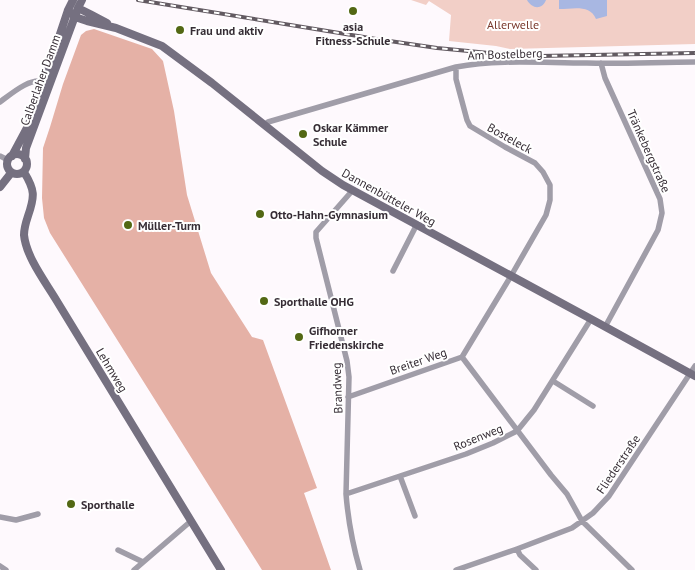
<svg xmlns="http://www.w3.org/2000/svg" width="695" height="570" font-family="'PT Sans',sans-serif">
<style>
.green{fill:#f2cfc7}
.forest{fill:#e5b1a6}
.water{fill:#a8b7e2}
.lines{fill:none;stroke-linecap:round;stroke-linejoin:round}
.street{stroke:#a09da8;stroke-width:5.5}
.secondary{stroke:#757080;stroke-width:8}
.rail-casing{stroke:#625a61;stroke-width:4}
.rail{stroke:#fff;stroke-width:2;stroke-dasharray:5.5;stroke-linecap:butt}
.poi-dot{fill:#536814;stroke:#fff;stroke-width:2}
.labels{text-anchor:middle;dominant-baseline:central;stroke-width:4;stroke-linejoin:round;paint-order:stroke}
.park-label{font-size:12px;fill:#79382c;stroke:#fff}
.poi-label{font-size:12px;font-weight:bold;fill:#362d35;stroke:#fff;text-anchor:start}
.street-label{font-size:12px;fill:#362d35;stroke:#fff}
</style>
<rect width="100%" height="100%" fill="#fef9fd"/>
<path class="green" d="M411 0H695V44L510 49 496 46 449 41 451 15 429 1 426 5Z"/>
<path class="forest" d="M94 29 152 49 163 61 174 111 187 195 211 273 252 337 263 340 317 488 304 493 331 570H262L228 516 50 233 44 218 42 198 43 148 50 127 63 84 81 35 86 31Z"/>
<path class="water" d="M527 0H546C542 10 532 9 527 0Z
M559 0H607V16L596 19C590 4 573 9 559 9Z"/>
<g class="lines">
<path class="street" d="M601 63 605 78 660 199 662 213 658 230 605 327
M0 102C11 94 30 77 44 82
M264 125 268 122 456 67C499 59 543 63 587 63 623 64 659 62 695 62
M0 156 8 160
M352 191 316 232V238L347 361 349 377 346 494C348 519 353 546 360 570
M393 271 416 226
M462 357 551 475 567 494 582 521 632 570
M553 381 593 406
M348 397 462 357 511 276 546 215 550 200V185L543 172 535 163 505 147 470 126 467 120 456 79V67
M400 476 415 516
M346 494 466 454 493 443 517 431 534 410 591 319
M0 517 16 520 38 514
M517 549 520 555 536 570
M118 550 143 562
M0 566 6 570
M134 570 191 521
M456 570 517 549 572 528 593 513 609 496 695 366"/>
<path class="secondary" d="M78 8 90 14 107 23
M68 10 75 17 87 21 116 28 162 46 212 83 322 171 343 185 591 319 695 376
M7 164a10 10 0 1 1 20 0a10 10 0 1 1-20 0Z
M12 156 27 128 34 112 68 10 73 0
M25 159 26 148 78 8 82 0
M24 172C35 190 35 196 28 216 26 222 24 228 24 235 26 256 44 280 55 298L221 570
M0 187 11 173"/>
<g class="rail-casing">
<path id="rail" d="M138 0 376 39 437 48 489 53 540 56 695 53"/>
</g>
<use href="#rail" class="rail"/>
</g>
<g class="poi-dot">
<circle cx="353" cy="11" r="5"/>
<circle cx="180" cy="30" r="5"/>
<circle cx="303" cy="134" r="5"/>
<circle cx="260" cy="214" r="5"/>
<circle cx="128" cy="225" r="5"/>
<circle cx="264" cy="301" r="5"/>
<circle cx="299" cy="337" r="5"/>
<circle cx="71" cy="504" r="5"/>
</g>
<g class="labels">
<g class="park-label">
<text x="513" y="24">Allerwelle</text>
</g>
<g class="poi-label">
<text x="353" y="26" text-anchor="middle">asia<tspan x="353" dy="14">Fitness-Schule</tspan></text>
<text x="190" y="30">Frau und aktiv</text>
<text x="313" y="127">Oskar Kämmer<tspan x="313" dy="14">Schule</tspan></text>
<text x="270" y="214">Otto-Hahn-Gymnasium</text>
<text x="138" y="225">Müller-Turm</text>
<text x="274" y="301">Sporthalle OHG</text>
<text x="309" y="330">Gifhorner<tspan x="309" dy="14">Friedenskirche</tspan></text>
<text x="81" y="504">Sporthalle</text>
</g>
<g class="street-label">
<text transform="translate(505 54) rotate(-2)">Am Bostelberg</text>
<text transform="translate(40 80) rotate(-70)">Calberlaher Damm</text>
<text transform="translate(510 138) rotate(29)">Bosteleck</text>
<text transform="translate(649 151) rotate(66)">Tränkebergstraße</text>
<text transform="translate(389 197) rotate(29)">Dannenbütteler Weg</text>
<text transform="translate(418 361) rotate(-19)">Breiter Weg</text>
<text transform="translate(112 370) rotate(59)">Lehmweg</text>
<text transform="translate(337 388) rotate(-92)">Brandweg</text>
<text transform="translate(478 437) rotate(-22)">Rosenweg</text>
<text transform="translate(618 464) rotate(-56)">Fliederstraße</text>
</g>
</g>
</svg>
